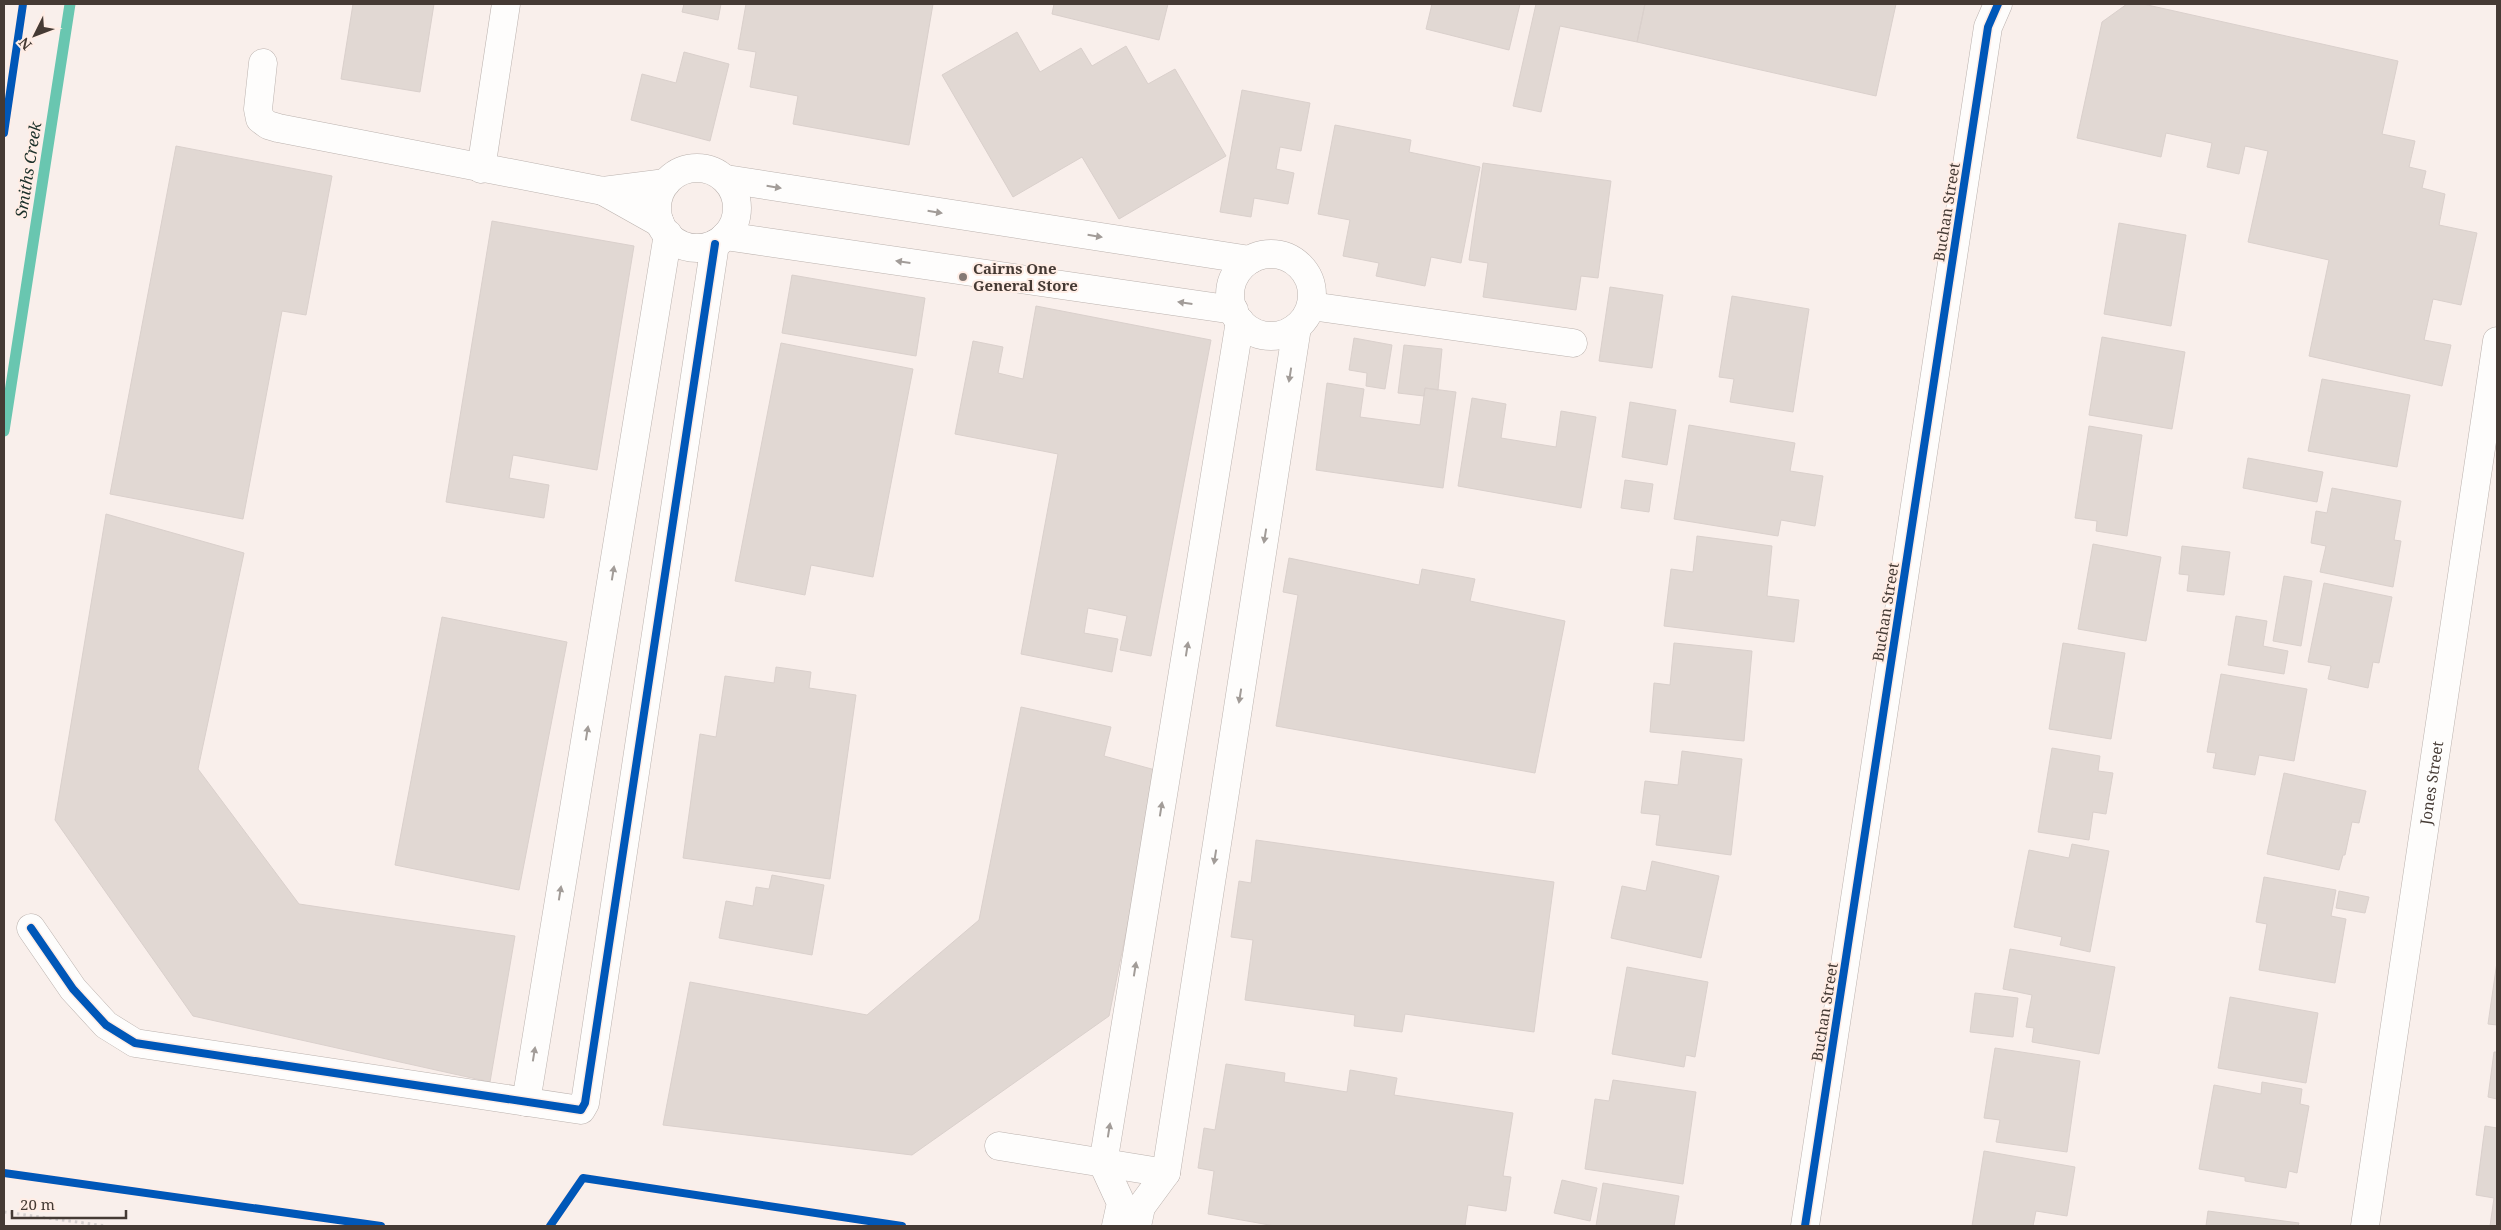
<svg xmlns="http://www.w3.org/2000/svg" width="2501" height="1230" font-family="'Noto Serif',serif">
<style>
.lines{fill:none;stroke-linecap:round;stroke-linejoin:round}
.stream{stroke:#69c6b0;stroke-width:11}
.building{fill:#e1d8d3;stroke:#dad0cc}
.street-casing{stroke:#bbb2ae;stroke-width:29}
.path{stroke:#d6d0cf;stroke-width:3;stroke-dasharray:2.5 4;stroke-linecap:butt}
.street{stroke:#fefdfc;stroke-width:28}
.cycleway-casing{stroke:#ffede5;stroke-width:11}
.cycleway{stroke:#0057b8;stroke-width:8}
.oneway{fill:#a29c98}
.poi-dot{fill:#847974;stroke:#ffede5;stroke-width:2}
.labels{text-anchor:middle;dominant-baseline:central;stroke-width:4;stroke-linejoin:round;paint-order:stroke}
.street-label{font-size:15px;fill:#453a34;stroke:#ffede5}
.poi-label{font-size:15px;font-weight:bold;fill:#453a34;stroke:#ffede5;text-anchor:start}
.water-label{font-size:16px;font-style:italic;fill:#1b302a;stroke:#ffede5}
</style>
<rect width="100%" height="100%" fill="#f9efeb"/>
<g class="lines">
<path class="stream" d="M4 431 70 4"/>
</g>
<path class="building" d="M353 4H434L420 92 341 79Z
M684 4H721L718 20 682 12Z
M746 4H933L909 145 793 124 798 96 750 87 756 52 738 49Z
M1054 4H1168L1159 40 1052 14Z
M1432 4H1520L1509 50 1426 29Z
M1536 4H1645L1637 42 1560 26 1541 112 1513 106Z
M1645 4H1896L1876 96 1637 42Z
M2127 4H2143L2398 61 2382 134 2415 141 2409 167 2426 171 2422 188 2445 194 2439 225 2477 233 2461 305 2433 299 2424 340 2451 345 2442 386 2309 356 2329 260 2248 242 2268 151 2245 146 2239 174 2207 167 2212 143 2166 133 2161 157 2077 138 2102 22Z
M1017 32 1040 72 1081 48 1092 66 1126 46 1148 84 1175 69 1226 156 1119 219 1082 157 1013 197 942 75Z
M684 52 729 64 710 141 631 120 642 74 676 83Z
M1242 90 1310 103 1301 151 1280 147 1276 169 1294 173 1288 204 1254 198 1251 217 1220 212Z
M1335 125 1411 140 1409 152 1480 167 1461 263 1431 257 1425 286 1376 276 1379 263 1343 256 1350 220 1318 214Z
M176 146 332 176 306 315 282 311 243 519 110 494Z
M1483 163 1611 181 1598 278 1581 276 1576 310 1483 297 1488 263 1469 260Z
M492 221 634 246 597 470 513 455 509 478 549 485 544 518 446 502Z
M2119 223 2186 235 2171 326 2104 314Z
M792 275 925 298 916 356 782 333Z
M1610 287 1663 295 1652 368 1599 361Z
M1732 296 1809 309 1793 412 1730 402 1734 379 1719 377Z
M1036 306 1211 340 1151 656 1120 650 1127 616 1088 608 1084 633 1118 639 1112 672 1021 654 1058 454 955 434 973 341 1003 347 998 373 1023 379Z
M2102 337 2185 352 2172 429 2089 415Z
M1354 338 1392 345 1385 389 1366 386 1367 373 1349 370Z
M781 343 913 369 873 577 811 565 805 595 735 581Z
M1404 345 1442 349 1438 390 1425 388 1424 396 1398 393Z
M2322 379 2410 395 2397 467 2308 451Z
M1327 383 1364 389 1360 417 1420 425 1425 388 1456 392 1443 488 1316 470Z
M1472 398 1506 404 1501 438 1556 447 1561 411 1596 417 1581 508 1458 486Z
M1630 402 1676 410 1667 465 1622 457Z
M1689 425 1795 443 1790 471 1823 476 1815 526 1781 520 1778 536 1674 519Z
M2089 426 2142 435 2127 536 2096 531 2097 521 2075 518Z
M2248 458 2323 472 2317 502 2243 488Z
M1625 480 1653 484 1649 512 1621 508Z
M2332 488 2401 501 2394 540 2401 541 2393 587 2320 572 2326 546 2311 543 2316 511 2327 513Z
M106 514 244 553 198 769 299 904 515 936 490 1082 193 1016 55 820Z
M1697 536 1772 546 1767 596 1799 600 1794 642 1664 626 1671 569 1693 572Z
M2093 544 2161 557 2146 641 2078 629Z
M2182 546 2230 552 2224 595 2187 591 2189 575 2179 574Z
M1289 558 1419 585 1422 569 1475 579 1470 601 1565 621 1535 773 1276 726 1298 595 1283 592Z
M2284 576 2312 581 2301 646 2273 641Z
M2324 583 2392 597 2379 663 2373 662 2368 688 2328 679 2331 666 2308 662Z
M2236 616 2267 621 2263 646 2288 651 2284 674 2228 665Z
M442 617 567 642 519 890 395 865Z
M1674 643 1752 651 1744 741 1650 732 1654 683 1670 685Z
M2063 643 2125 653 2111 739 2049 729Z
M776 667 811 672 809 688 856 695 830 879 683 858 700 734 716 737 725 676 774 683Z
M2221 674 2307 689 2294 761 2259 755 2255 775 2213 768 2216 753 2207 752Z
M1021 707 1111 727 1104 756 1159 771 1109 1016 912 1155 663 1125 690 982 867 1015 979 920Z
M2052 748 2100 756 2098 771 2113 773 2106 814 2093 812 2089 840 2038 832Z
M1682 751 1742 759 1731 855 1656 845 1660 815 1641 813 1645 781 1678 785Z
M2284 773 2366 791 2359 823 2352 822 2345 855H2343L2339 870 2267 854Z
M1256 840 1554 882 1534 1032 1405 1014 1402 1032 1354 1026 1355 1015 1245 1000 1253 940 1231 937 1239 881 1251 883Z
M2072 844 2109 851 2090 952 2060 945 2062 937 2014 927 2029 850 2069 858Z
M1652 861 1719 876 1701 958 1611 938 1622 886 1646 891Z
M772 875 824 885 812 955 719 938 726 901 753 906 756 887 769 889Z
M2264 877 2336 890 2331 916 2346 919 2335 983 2259 970 2267 924 2256 922Z
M2339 891 2369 897 2365 913 2336 908Z
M2010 949 2115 967 2099 1054 2032 1042 2034 1028 2026 1027 2032 995 2003 989Z
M2497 962V1025L2488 1024Z
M1627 967 1708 982 1695 1057 1686 1055 1684 1067 1612 1054Z
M1975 993 2018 998 2013 1037 1970 1032Z
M2230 997 2318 1013 2306 1083 2218 1068Z
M1995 1048 2080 1061 2067 1152 1996 1142 2000 1120 1984 1118Z
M2494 1052H2497V1099L2488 1097Z
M1226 1064 1285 1073 1284 1082 1347 1092 1350 1070 1397 1078 1394 1095 1513 1113 1503 1176 1511 1177 1506 1211 1468 1205 1465 1226H1275L1208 1214 1214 1171 1198 1168 1204 1128 1215 1130Z
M1613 1080 1696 1092 1683 1184 1585 1169 1595 1099 1609 1101Z
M2262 1082 2302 1089 2300 1104 2309 1106 2297 1173 2289 1171 2286 1188 2245 1181V1177L2199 1169 2214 1085 2261 1094Z
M2485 1126 2497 1128V1226H2490L2494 1198 2476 1195Z
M1984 1151 2075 1167 2067 1216 2036 1211 2033 1226H1972Z
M1562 1180 1597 1188 1590 1221 1554 1213Z
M1603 1183 1679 1196 1674 1226H1596Z
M2208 1211 2299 1223 2298 1226H2206Z"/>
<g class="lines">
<g class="street-casing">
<g id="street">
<path d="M263 63 258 109 260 119 268 125 278 128 603 191 666 183"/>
<circle cx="697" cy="208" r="40"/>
<path d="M481 169 506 4"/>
<path d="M726 179 1250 260"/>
<path d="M603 191 660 223"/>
<path d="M725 236 1234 310"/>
<circle cx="1271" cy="295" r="41"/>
<path d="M1311 306 1573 343"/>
<path d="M31 928 73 989 106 1025 135 1043 581 1110 585 1103 715 244"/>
<path d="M526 1102 668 234"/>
<path d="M999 1146 1166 1173"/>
<path d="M1116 1226 1121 1203 1103 1164 1240 321"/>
<path d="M1137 1226 1141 1207 1166 1173 1297 327"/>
<path d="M1805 1226 1988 27 1998 4"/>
<path id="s1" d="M2365 1226 2497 341"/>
</g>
</g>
<path class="path" d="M4 1212 106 1226"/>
<use href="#street" class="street"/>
<g class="cycleway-casing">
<path id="cycleway" d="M4 133 23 4
M31 928 73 989 106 1025 135 1043 581 1110 585 1103 715 244
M4 1173 381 1226
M550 1226 583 1178 902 1226
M1805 1226 1988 27 1998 4"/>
</g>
<use href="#cycleway" class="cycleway"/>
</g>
<defs><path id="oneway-solid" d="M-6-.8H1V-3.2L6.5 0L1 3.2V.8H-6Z" transform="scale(1.25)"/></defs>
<g class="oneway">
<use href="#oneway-solid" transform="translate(774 187) rotate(9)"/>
<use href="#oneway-solid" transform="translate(935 212) rotate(9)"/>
<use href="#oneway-solid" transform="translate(1095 236) rotate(9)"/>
<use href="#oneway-solid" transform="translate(903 262) rotate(-172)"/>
<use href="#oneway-solid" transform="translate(1185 303) rotate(-172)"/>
<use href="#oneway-solid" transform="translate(1290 375) rotate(99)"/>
<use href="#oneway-solid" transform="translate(1265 536) rotate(99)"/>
<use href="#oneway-solid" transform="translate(613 573) rotate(-81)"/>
<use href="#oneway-solid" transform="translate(1187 649) rotate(-81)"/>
<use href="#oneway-solid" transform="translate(1240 696) rotate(99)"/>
<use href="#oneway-solid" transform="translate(587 733) rotate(-81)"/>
<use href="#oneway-solid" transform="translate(1161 809) rotate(-81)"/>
<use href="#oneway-solid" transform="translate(1215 857) rotate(99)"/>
<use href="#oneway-solid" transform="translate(560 893) rotate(-81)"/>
<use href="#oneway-solid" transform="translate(1135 969) rotate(-81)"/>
<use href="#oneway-solid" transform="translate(534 1054) rotate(-81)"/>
<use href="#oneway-solid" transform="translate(1109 1130) rotate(-81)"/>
</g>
<circle class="poi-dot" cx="963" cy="277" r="5"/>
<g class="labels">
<g class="street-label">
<text transform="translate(1946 212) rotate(-81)">Buchan Street</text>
<text transform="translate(1885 612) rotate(-81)">Buchan Street</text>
<text stroke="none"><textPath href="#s1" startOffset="448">Jones Street</textPath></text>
<text transform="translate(1824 1012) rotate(-81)">Buchan Street</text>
</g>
<g class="poi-label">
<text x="973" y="268">Cairns One<tspan x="973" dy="17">General Store</tspan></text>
</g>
<g class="water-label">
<text transform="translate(28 170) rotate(-81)">Smiths Creek</text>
</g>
</g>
<rect width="2501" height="1230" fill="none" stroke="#453a34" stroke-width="10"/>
<g transform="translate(35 35) rotate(228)" stroke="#ffede5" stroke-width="4" paint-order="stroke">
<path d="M0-4L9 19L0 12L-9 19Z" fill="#453a34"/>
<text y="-8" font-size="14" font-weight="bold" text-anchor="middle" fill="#453a34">N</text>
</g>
<path d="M12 1210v8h114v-8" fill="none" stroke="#453a34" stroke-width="2.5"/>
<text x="20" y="1210" font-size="15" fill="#453a34" stroke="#ffede5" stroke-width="4" paint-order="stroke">20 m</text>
</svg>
